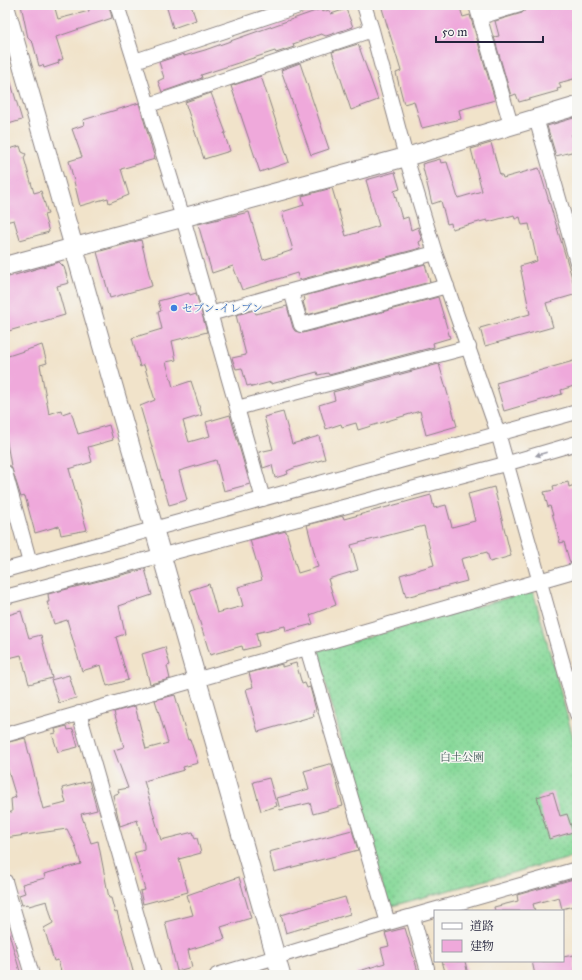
<svg xmlns="http://www.w3.org/2000/svg" width="582" height="980" font-family="'IM FELL Great Primer','Noto Serif JP',serif">
<style>
.grass{fill:url(#grass-dots);stroke:#557e6a}
.building{fill:#efa9db}
.lines{fill:none;stroke-linecap:round;stroke-linejoin:round}
.minor-casing{stroke:#8a8282;stroke-width:16}
.tertiary-casing{stroke:#8a8282;stroke-width:20}
.minor{stroke:#fff;stroke-width:14}
.tertiary{stroke:#fff;stroke-width:18}
.oneway{fill:#9c9ca7}
.shop-dot{fill:#3f7fe0;stroke:#f6f6f2;stroke-width:1.5}
.labels{text-anchor:middle;dominant-baseline:central;stroke-width:3;stroke-linejoin:round;paint-order:stroke}
.shop-label{font-size:11px;fill:#366cbe;stroke:#f6f6f2;text-anchor:start}
.park-label{font-size:11px;fill:#415958;stroke:#f6f6f2}
</style>
<defs>
<pattern id="grass-dots" width="8" height="8" patternUnits="userSpaceOnUse"><rect width="8" height="8" fill="#88d99a"/><path d="M2 2h.1M6 6h.1" fill="none" stroke="#75ba86" stroke-width="1.8" stroke-linecap="round"/></pattern>
</defs>
<rect width="100%" height="100%" fill="#f6f6f2"/>
<filter id="ink" filterUnits="userSpaceOnUse"><feTurbulence type="fractalNoise" baseFrequency=".025" numOctaves="2"/><feDisplacementMap in="SourceGraphic" scale="8" xChannelSelector="R" yChannelSelector="G"/><feConvolveMatrix kernelMatrix="1 2 1 2 8 2 1 2 1" color-interpolation-filters="sRGB"/></filter>
<filter id="wash" filterUnits="userSpaceOnUse"><feTurbulence type="fractalNoise" baseFrequency=".012" numOctaves="4" result="noise"/><feDisplacementMap in="SourceGraphic" scale="16" xChannelSelector="R" yChannelSelector="G"/><feGaussianBlur stdDeviation="0.9" result="paint"/><feColorMatrix in="noise" values="0 0 0 0 0 0 0 0 0 0 0 0 0 0 0 0 0 1.4 0 .05"/><feComposite in="paint" operator="in"/></filter>
<g filter="url(#wash)">
<rect width="100%" height="100%" fill="#f1e3ca"/>
<path class="grass" d="M533 591 577 752V855L388 907 317 651Z"/>
<g id="blocks">
<path class="building" d="M21 5H54L58 19 89 11 88 5H109L112 18 56 37 63 59 58 61 59 63 44 68 43 65 39 66 33 43 28 38Z
M166 5H191L196 20 173 28Z
M381 5H459L463 17 470 15 495 100 459 110 461 119 422 128 414 101 404 104 396 73 401 71Z
M534 5H577V78L559 83 561 88 557 89 558 91 519 102 516 94 511 96 494 37 499 36 495 21 522 13 528 7Z
M321 9 322 12 329 10 331 14 346 9 353 27 326 36 321 34 293 44 294 47 276 53 275 51 201 75 202 78 162 92 158 81 164 78 159 62 184 54V56L205 50Z
M358 44 378 100 351 110 332 52Z
M300 63 329 149 311 155 281 70Z
M5 73H8L22 120 5 125Z
M261 76 289 162 260 172 231 86Z
M211 93 226 133H224L230 151 204 159 185 102Z
M139 103 155 159 121 169 129 195 109 203 108 198 80 206 69 161 82 157 72 129 84 125 83 120Z
M577 117V133L571 135 575 151 556 156 547 126Z
M491 143 500 175H502L503 178 539 168 577 294 546 303 553 327 485 346 480 328 530 314 520 266 537 261 529 224 522 225 520 217 515 219 514 215 488 222 487 220 452 229 451 223 447 224 441 201 432 204 422 164 440 159 441 163 447 162 458 198 482 191 471 149Z
M20 146 22 152 26 154 24 158 34 193 41 191 48 214 44 215 49 232 20 240 14 220 5 222V150Z
M395 172 400 189 394 191 402 219 408 217 411 230 418 227 422 240 419 242 421 248 299 280 297 273 242 290 233 266 212 273 198 224 249 212 263 260 293 250 282 212 304 205 302 196 332 188 346 236 379 226 366 180Z
M141 240 152 286 110 298 97 252Z
M59 262 64 267 69 283 57 286 65 315 5 332V278Z
M425 264 430 282 307 315 303 302 305 300 304 296Z
M189 293 190 295 196 293 207 332 172 341 176 360 166 362 173 387 191 381 202 415 183 421 189 442 210 436 206 422 230 415 250 484 224 491 216 460 179 471 187 500 169 505 140 406 155 400 144 365 140 367 132 338 162 329 158 312 161 311 158 301Z
M438 297 450 338 433 343 434 347 329 375 328 373 318 375 317 372 271 384V382L252 387 251 385 247 386 242 368 236 369 232 358 246 355 236 315 254 310 256 314 287 306 293 328 295 331 303 333Z
M42 345 47 363 40 365 49 414 61 410 62 414 71 411 78 434 109 425 113 440 88 447 92 462 69 469 87 530 61 535 59 526 35 533 25 496 21 497 11 466 5 431V419L9 418 5 393V357Z
M577 360V385L561 390 562 394 504 411 496 383Z
M439 364 457 426 426 435 420 411 358 430 356 423 342 427 341 424 326 429 319 405 335 400 333 392Z
M283 412 292 444 319 436 325 459 294 468 287 471 288 474 275 478 272 465 263 468 259 452 273 449 264 417Z
M568 482 569 487 577 484V562L570 563 564 542 560 543 552 512 550 506 548 507 544 492 554 490 553 486Z
M494 487 511 556 490 562 487 552 461 559 467 581 406 597 400 575 434 565 424 526 351 545 358 570 328 579 336 605 310 615 313 624 286 631 285 626 256 633 259 646 243 650 242 646 210 655 190 590 209 584 217 613 243 606 238 587 262 580 250 540 286 531 298 573 318 567 307 525 343 516 344 519 431 495 434 508 446 505 452 527 475 521 468 494Z
M145 569 152 595 119 606 125 634 116 637 128 680 107 686 101 665 82 671 67 620 54 624 47 602H49L48 594Z
M21 611 29 638 41 635 52 678 29 684 21 655 5 659V616Z
M165 647 170 665 167 666 170 679 150 684 142 654Z
M296 663 302 684 305 683 307 688 310 687 316 710 313 711 314 716 258 732 246 689 253 687 249 673 282 664V667Z
M69 675 76 698 59 703 51 680Z
M175 695 188 740 190 739 198 763 183 767 184 770 144 781 161 840 193 832 195 839 197 838 201 853 179 859 188 892 143 904 140 891 145 890 134 853 144 850V845L137 820 120 826 113 795 119 793 118 790 128 788 114 750 124 747 114 712 135 706 146 749 168 743 155 700Z
M67 726 68 730 73 729 78 747 58 752 52 734 56 733 55 729Z
M25 738 43 809 66 803 62 788 89 781 97 810 81 814 91 843 98 841 109 898H111L115 913 117 912 134 975H62L58 960 54 961 44 928 53 923 47 901 29 906 28 904 22 905 19 895 25 893 22 884 45 878 44 874 81 864 75 845 67 829 5 838V813L12 812 11 799 16 797 7 767H5V743Z
M329 764H332L343 806 313 814 310 803 280 810 277 798 309 789 304 771Z
M269 778 277 806 261 811 253 782Z
M553 792 560 816 567 814 573 832 549 839 537 797Z
M352 830 358 850 274 872 269 852Z
M239 877 251 918 221 927 225 939 188 950 192 967 177 971 165 922 193 915 187 895Z
M577 878V905L562 909 559 897 533 904 535 911H495L494 907 518 901 517 895Z
M345 897 350 914 286 933 281 915Z
M405 928 419 975H356V972L385 963 381 948 389 946 385 933Z
M5 930H8L21 975H5Z
M574 955 576 975H535L532 961H563V957Z
M442 961H465L468 975H446Z"/>
</g>
</g>
<g filter="url(#ink)">
<use href="#blocks" fill-opacity="0" stroke="#8a8282" stroke-width="1"/>
<g class="lines">
<g class="minor-casing">
<path id="minor" d="M117 5 183 218 263 499
M364 5 372 30 406 157 435 253 498 433 577 714
M476 5 511 125
M480 17 520 5
M135 61 302 5
M149 105 372 30
M536 118 577 262
M291 291 301 325 447 286
M210 314 291 291 435 253
M237 408 469 347
M5 472 30 563
M5 570 577 412
M5 597 505 464 577 443
M307 648 388 923
M79 713 154 975
M5 735 577 570
M5 881 32 975
M413 917 427 968
M217 975 388 923 577 869"/>
</g>
<g class="tertiary-casing">
<path id="tertiary" d="M5 6C98 329 188 653 281 975
M5 266 406 157 577 106"/>
</g>
<use href="#minor" class="minor"/>
<use href="#tertiary" class="tertiary"/>
</g>
<defs><path id="oneway-solid" d="M-6-.8H1V-3.2L6.5 0L1 3.2V.8H-6Z"/></defs>
<use class="oneway" href="#oneway-solid" transform="translate(541 454) rotate(163)"/>
</g>
<circle class="shop-dot" cx="174" cy="308" r="4"/>
<g class="labels">
<g class="shop-label">
<text x="182" y="308">セブン-イレブン</text>
</g>
<g class="park-label">
<text x="462" y="757">白土公園</text>
</g>
</g>
<rect width="582" height="980" fill="none" stroke="#f6f6f2" stroke-width="20"/>
<rect x="434" y="910" width="130" height="52" fill="#f6f6f2" stroke="#a1a1a9"/>
<rect x="442" y="923" width="20" height="6" fill="#ffffff" stroke="#a1a1a9"/>
<text x="470" y="930" font-size="12" fill="#22223b">道路</text>
<rect x="442" y="940" width="20" height="12" fill="#efa9db" stroke="#a1a1a9"/>
<text x="470" y="950" font-size="12" fill="#22223b">建物</text>
<path d="M436 36v6h107v-6" fill="none" stroke="#22223b" stroke-width="2"/>
<text x="442" y="36" font-size="12" fill="#22223b" stroke="#f6f6f2" stroke-width="3" paint-order="stroke">50 m</text>
</svg>
